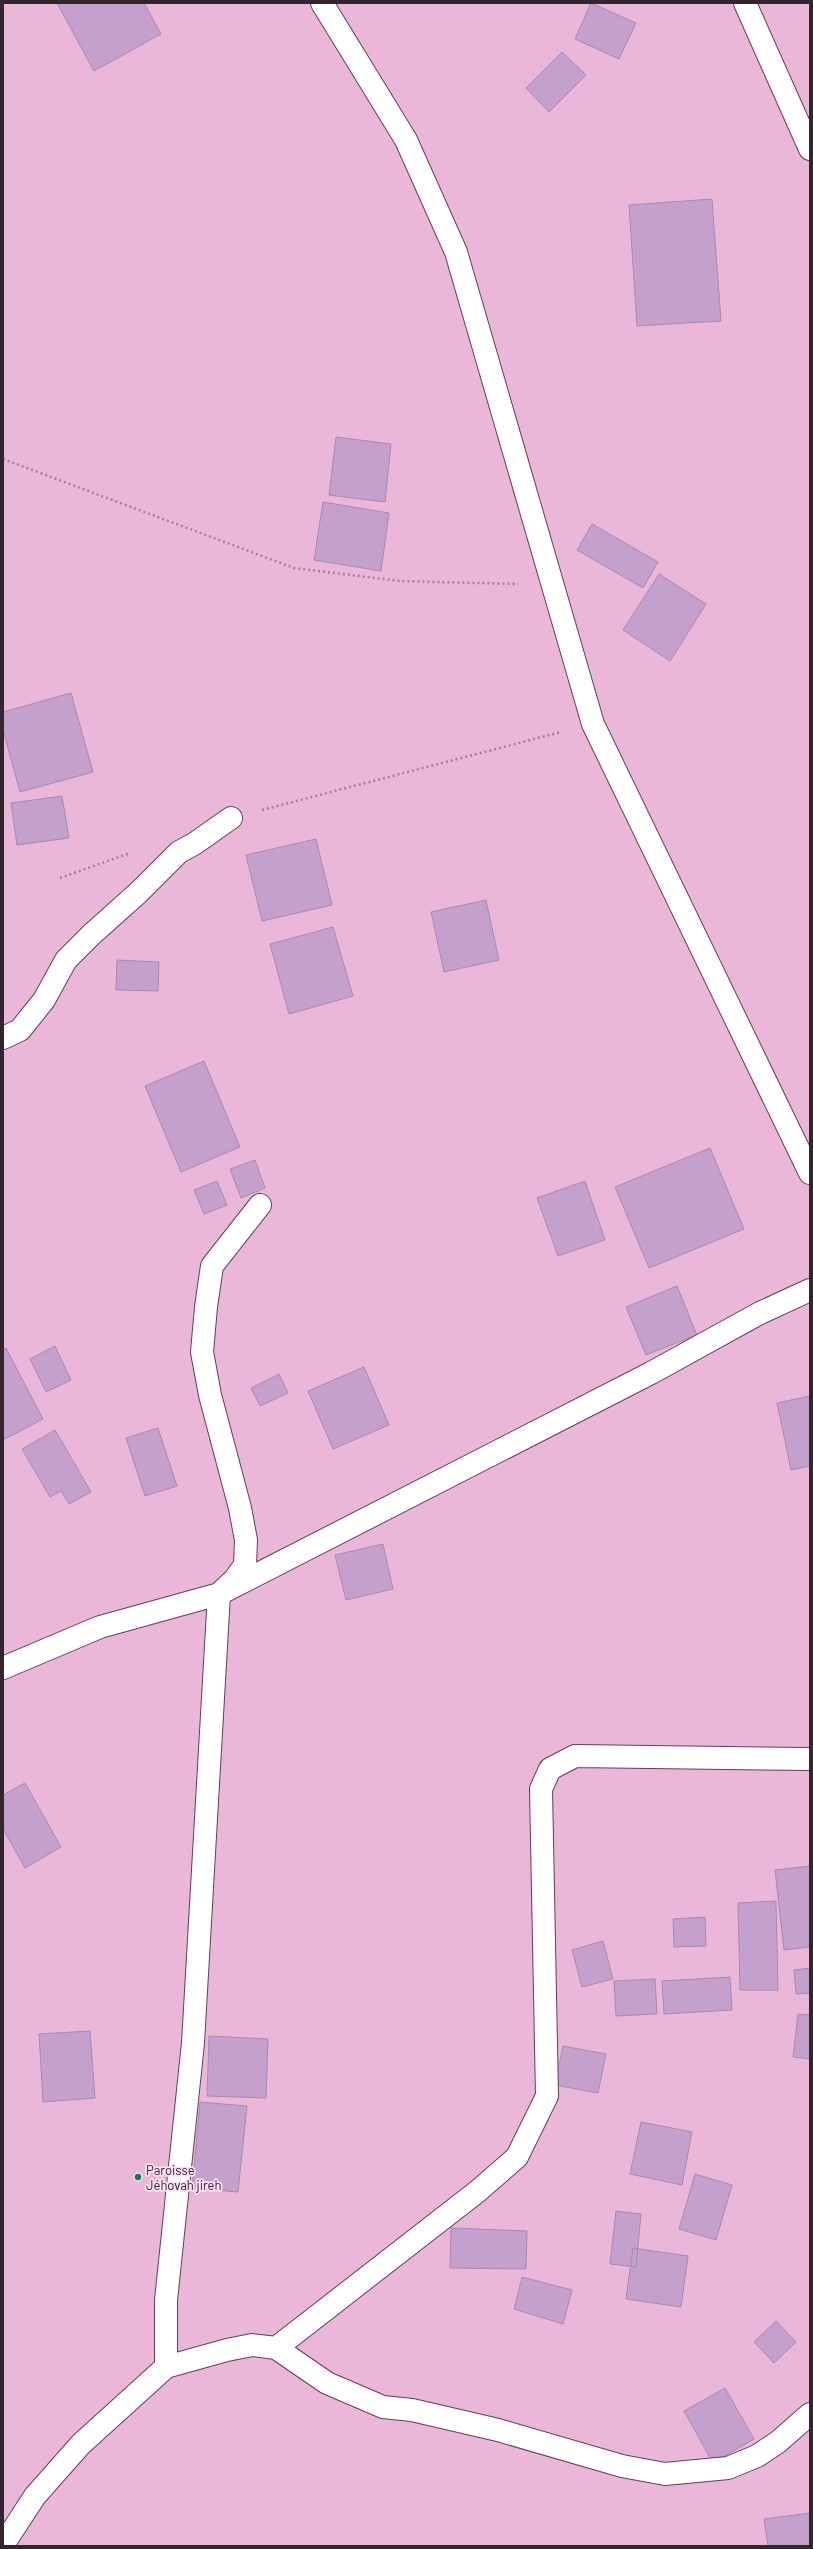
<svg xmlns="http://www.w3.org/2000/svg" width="813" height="2549" font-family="Barlow,sans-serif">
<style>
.building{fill:#c4a1cd;stroke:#aa88b3}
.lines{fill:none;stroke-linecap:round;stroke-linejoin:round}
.minor-casing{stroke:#673c59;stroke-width:24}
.path{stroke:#a77f99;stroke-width:2.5;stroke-dasharray:2 3;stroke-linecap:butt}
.minor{stroke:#fff;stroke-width:22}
.poi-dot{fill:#17784f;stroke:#fce1f2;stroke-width:1.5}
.labels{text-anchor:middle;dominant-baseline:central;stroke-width:3.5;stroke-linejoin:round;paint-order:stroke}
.poi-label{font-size:13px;fill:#362330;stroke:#fce1f2;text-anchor:start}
</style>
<rect width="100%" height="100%" fill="#ebb7d9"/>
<path class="building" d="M57 3H144L161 34 94 71Z
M591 3 636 23 619 59 575 39Z
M562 52 586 75 549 112 526 88Z
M712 199 721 321 637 326 629 205Z
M336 437 391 444 385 502 329 495Z
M323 502 389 513 381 571 314 560Z
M592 524 658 562 643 588 577 550Z
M659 574 706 604 670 661 623 630Z
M71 693 93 772 20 792 3 730V712Z
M62 796 69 838 17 845 11 803Z
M316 839 332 905 262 921 246 855Z
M486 900 499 960 444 972 431 912Z
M333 927 353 996 289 1014 270 944Z
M117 960 159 962 158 991 116 990Z
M204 1061 240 1147 181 1172 145 1086Z
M710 1148 744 1229 649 1268 615 1187Z
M255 1160 265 1188 241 1198 230 1169Z
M217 1181 227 1205 204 1214 194 1190Z
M585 1181 605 1240 558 1256 537 1198Z
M677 1286 697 1335 646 1355 626 1307Z
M55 1346 71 1380 46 1392 30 1359Z
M6 1348 43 1419 3 1440V1349Z
M364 1367 389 1425 333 1449 308 1391Z
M279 1374 288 1393 260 1406 251 1388Z
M810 1396V1466L791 1470 777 1403Z
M158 1428 177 1486 145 1496 126 1438Z
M55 1430 91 1492 69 1504 61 1491 50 1497 22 1449Z
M383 1544 393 1589 346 1600 335 1555Z
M25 1783 61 1847 25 1868 3 1829V1795Z
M810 1866V1947L784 1950 775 1870Z
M776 1901 778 1990H740L738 1903Z
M705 1917 706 1946 674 1947 673 1919Z
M603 1941 613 1979 582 1987 572 1950Z
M810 1968V1993L796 1994 794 1970Z
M730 1977 732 2010 664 2014 662 1981Z
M655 1979 657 2014 616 2016 614 1981Z
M798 2014 810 2015V2059L793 2057Z
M90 2031 95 2098 43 2102 39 2034Z
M209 2036 268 2039 266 2098 207 2096Z
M563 2046 606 2054 598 2093 555 2085Z
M200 2102 247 2106 238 2192 192 2188Z
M641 2122 692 2132 682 2185 630 2174Z
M695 2174 732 2185 716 2240 679 2229Z
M616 2211 641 2214 636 2267 610 2264Z
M451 2228 527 2231 526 2269 450 2268Z
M633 2248 688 2256 681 2307 626 2299Z
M522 2277 572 2290 563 2324 514 2309Z
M776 2321 796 2342 774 2363 754 2342Z
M725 2388 754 2439 713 2463 684 2411Z
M810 2513V2546H768L764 2519Z"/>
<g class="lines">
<g class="minor-casing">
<path id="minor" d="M322 3 406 140 456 252 593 724 810 1173
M745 3 810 149
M3 1038 20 1030 44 1000 66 960 91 935 139 892 179 852 194 844 231 818
M3 1668 100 1627 219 1594 651 1373 760 1313 810 1290
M276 2348 478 2191 517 2157 547 2096 541 1789 550 1769 575 1756 810 1759
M166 2367V2300L193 2043 219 1594 235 1579 245 1565 246 1540 240 1508 210 1395 202 1352 206 1307 212 1266 260 1205
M3 2545 35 2496 81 2444 166 2367 227 2350 252 2345 276 2348 327 2383 383 2407 412 2410 498 2430 622 2466 665 2474 728 2468 757 2456 778 2442 810 2414"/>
</g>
<path class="path" d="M3 459 294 568 400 581 518 584
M262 810 561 732
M60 878 130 853"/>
<use href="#minor" class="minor"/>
</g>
<circle class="poi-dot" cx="138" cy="2177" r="4"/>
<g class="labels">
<g class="poi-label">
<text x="146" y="2170">Paroisse<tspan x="146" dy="15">Jéhovah jireh</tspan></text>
</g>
</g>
<rect width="813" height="2549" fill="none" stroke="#362330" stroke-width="8"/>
</svg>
